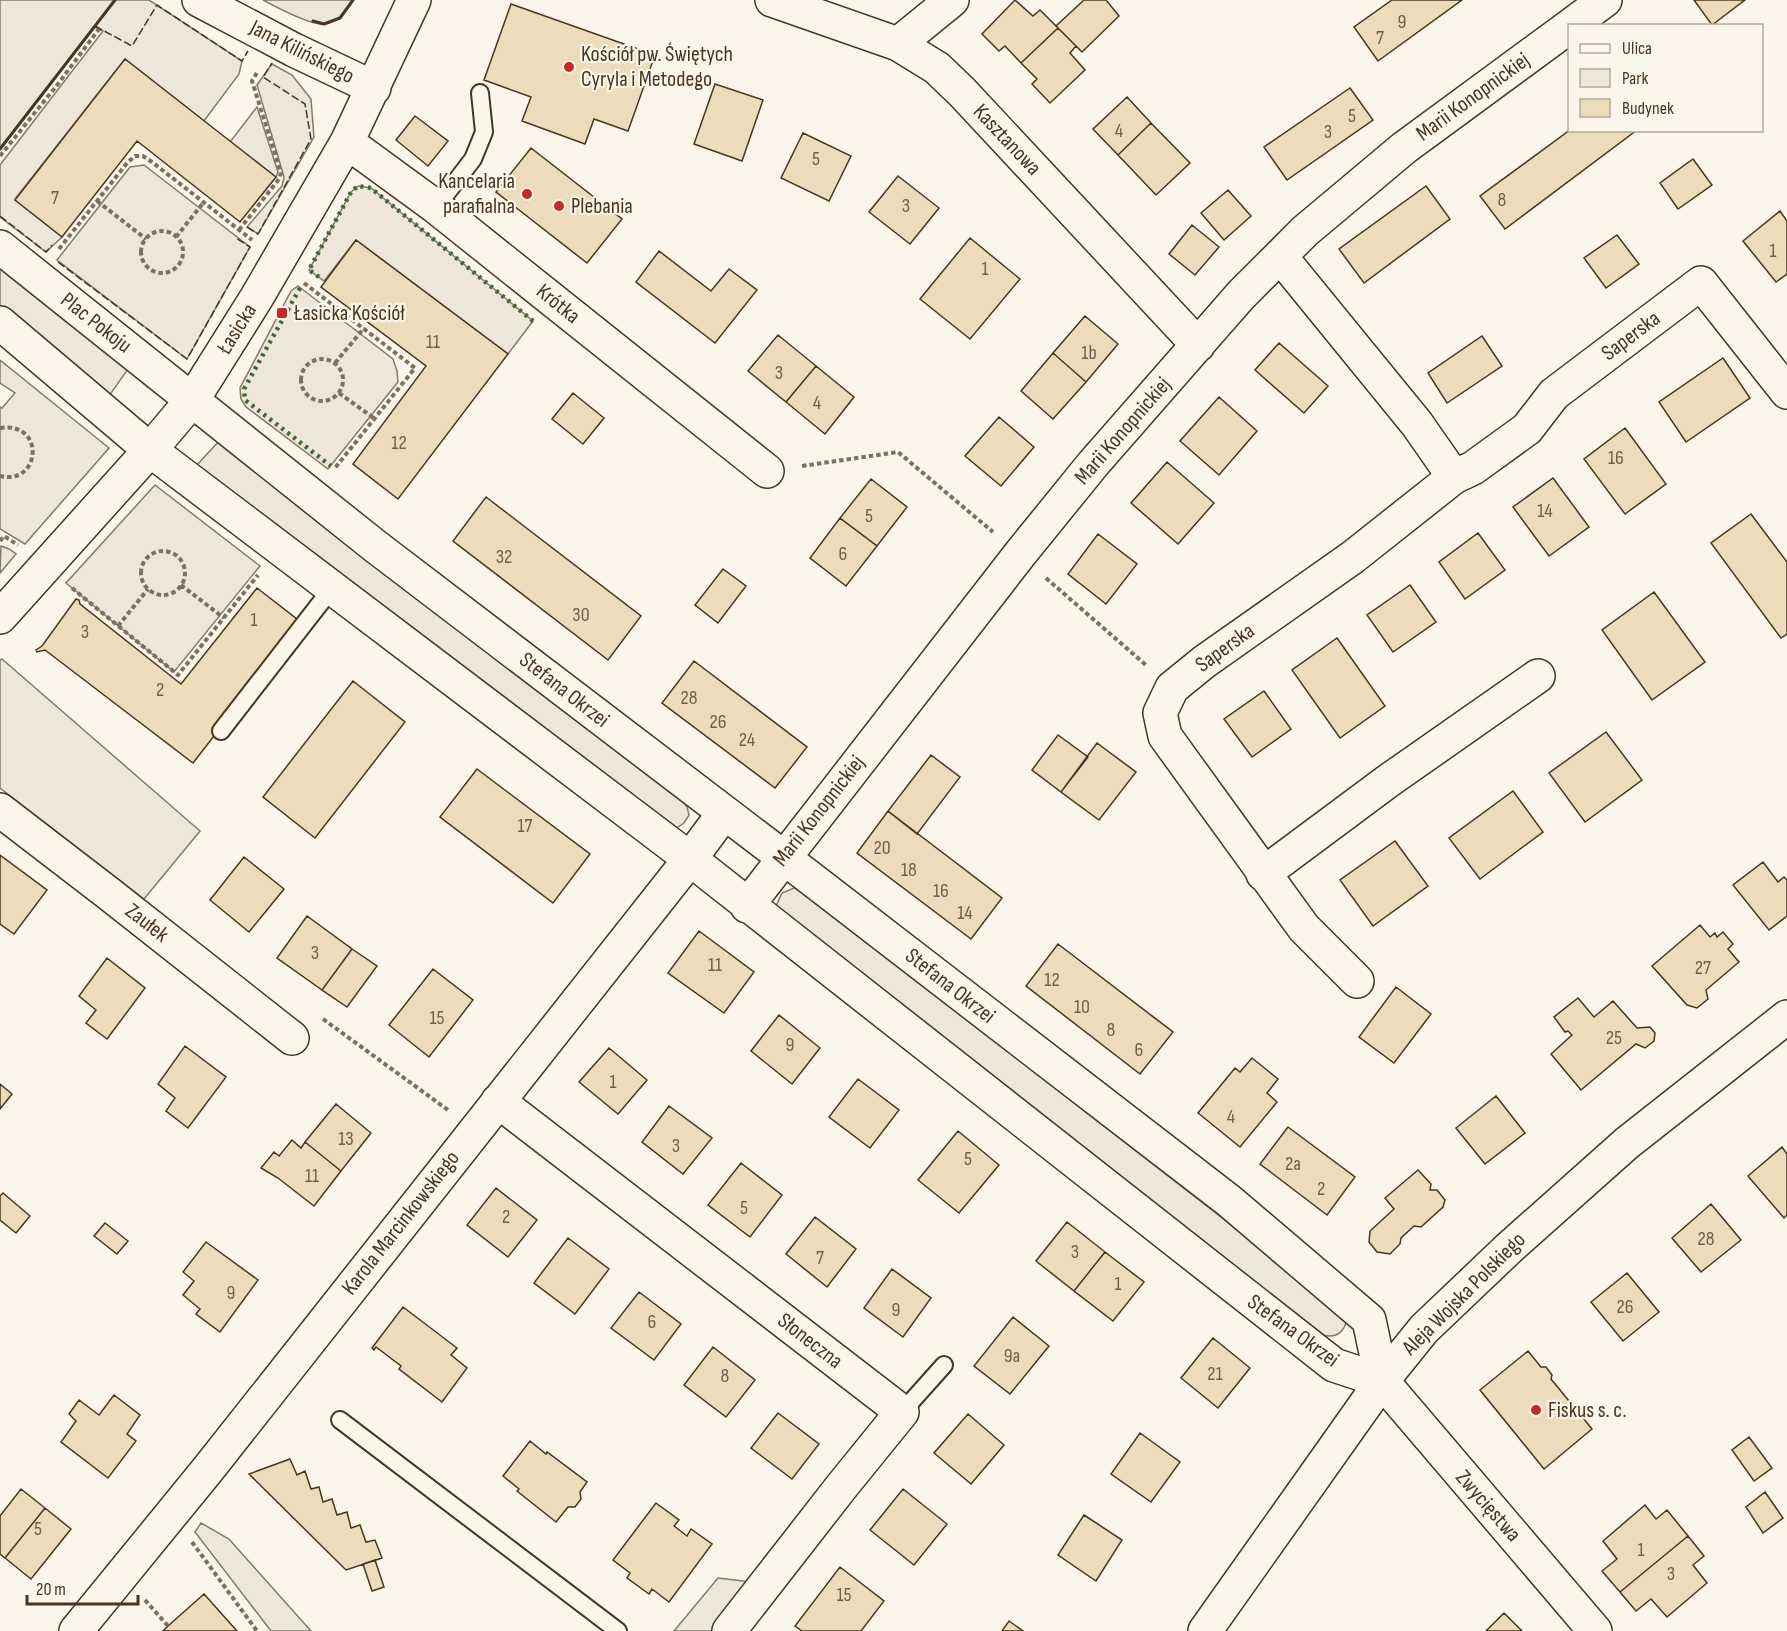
<svg xmlns="http://www.w3.org/2000/svg" width="1787" height="1631" font-family="'Sofia Sans Condensed',sans-serif">
<style>
.green{fill:#ede6d9;stroke:#887966;stroke-width:1.5}
.parking{fill:#ede7d9;stroke:#887966;stroke-width:1.5}
.building{fill:#ecdcbc;stroke:#4a3520;stroke-width:1.5}
.lines{fill:none;stroke-linecap:round;stroke-linejoin:round}
.lane-casing{stroke:#4a3520;stroke-width:20}
.street-casing{stroke:#4a3520;stroke-width:36}
.path{stroke:#7f6f5c;stroke-width:4;stroke-dasharray:4.5 3;stroke-linecap:butt}
.lane{stroke:#fbf6e9;stroke-width:16}
.street{stroke:#fbf6e9;stroke-width:33}
.hedge{stroke:#436837;stroke-width:4.5;stroke-dasharray:3 4.5;stroke-linecap:butt}
.fence{stroke:#4a3520;stroke-width:1.5;stroke-dasharray:8 3;stroke-linecap:butt}
.wall{stroke:#4a3520;stroke-width:3}
.poi-dot{fill:#c62828;stroke:#fbf6e9;stroke-width:2}
.labels{text-anchor:middle;dominant-baseline:central;stroke-width:4.5;stroke-linejoin:round;paint-order:stroke}
.number-label{font-size:20px;fill:#725f47}
.street-label{font-size:22px;fill:#4a3520;stroke:#fbf6e9}
.poi-label{font-size:22px;fill:#4a3520;stroke:#fbf6e9;text-anchor:start}
</style>
<rect width="100%" height="100%" fill="#fbf6e9"/>
<path class="green" d="M0 0H149L242 61 239 74 204 121 125 59 15 199 62 237 46 252 0 217V165L103 31 95 27 0 149Z
M263 0H353C347 11 338 22 325 24 311 26 276 7 263 0Z
M272 64 292 75 311 99 314 137 258 234 247 227 282 186 284 177 257 85Z
M257 107 278 172 276 177 230 142Z
M144 165 250 247 187 359 57 260 130 167Z
M358 186 371 188 533 321 508 354 356 240 324 281 309 270 351 192Z
M0 255 133 362 109 396 0 306Z
M298 286 393 359 397 371 398 382 328 469 246 407 241 399 240 388 291 291Z
M0 360 109 448 25 544 0 529V407L2 408 15 393 0 383Z
M220 440 679 794 687 807 689 815 684 823 675 829 197 465Z
M155 485 260 566 174 672 66 583Z
M1 546 9 549 16 554 0 573Z
M2 659 200 831 144 899 0 788V660Z
M794 888 800 890 1342 1311 1346 1323C1342 1335 1334 1338 1322 1335L776 906 782 893Z"/>
<path class="parking" d="M201 1523 229 1539 311 1631H271L195 1532Z
M718 1578 752 1582 713 1631H674Z"/>
<path class="building" d="M1015 0 1033 16 1040 10 1058 28 1021 63 1005 46 999 51 982 34Z
M1084 0H1106L1119 16 1082 52 1056 26Z
M1392 0H1462L1378 61 1354 27Z
M1694 0H1745L1712 25Z
M511 4 655 55 628 131 594 119 585 144 522 121 531 97 484 80Z
M1058 28 1076 46 1070 53 1085 70 1050 103 1032 84 1037 79 1021 63Z
M125 59 276 177 240 222 137 141 62 237 15 200Z
M715 84 763 100 742 161 694 144Z
M1350 88 1373 120 1287 180 1264 147Z
M1127 97 1151 123 1118 155 1093 129Z
M415 116 448 141 428 166 396 140Z
M1151 123 1190 163 1156 195 1118 155Z
M1570 130H1637L1505 229 1480 196Z
M803 133 851 156 829 201 781 178Z
M531 148 622 219 587 263 496 192Z
M1693 159 1712 185 1678 209 1660 183Z
M898 176 939 208 910 244 869 212Z
M1426 186 1450 219 1364 283 1339 249Z
M1228 190 1251 216 1224 240 1201 213Z
M1780 211 1787 221V274L1776 282 1743 241Z
M1192 225 1219 247 1195 275 1169 254Z
M1617 235 1639 264 1606 288 1584 258Z
M970 238 1020 279 970 339 920 299Z
M356 240 508 354 398 499 353 464 426 366 321 287Z
M659 251 711 291 729 269 757 290 715 343 636 282Z
M1085 316 1118 344 1086 382 1053 353Z
M778 335 816 366 786 402 748 371Z
M1482 336 1502 366 1447 403 1428 373Z
M1279 343 1328 386 1304 413 1255 370Z
M1053 353 1086 382 1053 419 1021 391Z
M1723 358 1750 398 1686 442 1659 402Z
M816 366 854 397 825 434 786 402Z
M573 393 604 418 583 444 552 419Z
M1219 397 1257 431 1219 475 1180 441Z
M999 417 1034 447 1001 486 965 456Z
M1625 428 1666 484 1625 514 1584 459Z
M1167 462 1214 503 1178 544 1131 503Z
M1553 478 1589 527 1549 556 1513 507Z
M871 479 907 507 877 546 840 518Z
M486 497 641 616 608 660 453 541Z
M1751 514 1787 562V634L1781 638 1711 543Z
M840 518 877 546 846 586 810 558Z
M1478 533 1505 570 1465 599 1439 562Z
M1098 534 1137 564 1106 604 1068 574Z
M723 569 746 586 718 623 695 605Z
M1410 585 1436 622 1393 652 1367 615Z
M257 588 302 623 193 763 45 650 37 652 36 650 42 646 76 599 79 600 80 604 181 684Z
M1654 592 1705 662 1652 700 1602 630Z
M1337 638 1385 706 1340 738 1292 670Z
M694 661 807 747 775 788 662 703Z
M353 681 405 722 315 838 263 797Z
M1264 691 1291 729 1252 757 1224 719Z
M1606 732 1642 780 1585 822 1549 773Z
M1058 735 1088 757 1061 792 1032 770Z
M1097 743 1136 772 1099 820 1061 792Z
M931 755 960 777 917 834 888 811Z
M477 769 590 854 553 903 440 817Z
M1513 791 1543 832 1480 879 1449 838Z
M888 811 1002 898 971 939 857 853Z
M1395 841 1428 886 1373 926 1340 880Z
M0 855 47 890 14 934 0 924Z
M244 857 284 889 249 932 210 900Z
M1763 862 1778 882 1784 877 1787 880V916L1769 930 1733 885Z
M307 916 352 949 322 990 277 958Z
M1700 925 1710 937 1715 933 1717 937 1723 932 1733 944 1728 949 1739 962 1706 990 1708 999 1697 1008 1687 1005 1652 966Z
M699 931 754 972 724 1013 668 973Z
M1058 944 1173 1032 1140 1074 1026 986Z
M352 949 377 966 347 1007 322 990Z
M107 958 145 988 107 1039 86 1023 96 1010 79 996Z
M433 969 473 1000 429 1057 389 1025Z
M1396 987 1431 1014 1394 1063 1359 1037Z
M1578 998 1594 1017 1613 1001 1637 1028 1650 1027 1655 1033 1654 1041 1645 1048 1636 1044 1581 1090 1551 1054 1572 1035 1568 1031 1565 1032 1554 1017Z
M779 1015 820 1048 792 1084 751 1051Z
M185 1046 226 1077 188 1128 166 1111 175 1098 158 1084Z
M609 1048 647 1080 618 1114 579 1082Z
M1252 1058 1278 1079 1267 1093 1277 1102 1240 1147 1198 1113 1235 1068 1240 1072Z
M858 1079 899 1110 870 1148 829 1117Z
M0 1084 12 1094 0 1109Z
M1496 1096 1525 1133 1485 1164 1456 1128Z
M336 1104 371 1133 341 1171 305 1142Z
M669 1106 712 1138 683 1174 642 1142Z
M1288 1127 1355 1177 1327 1215 1260 1164Z
M958 1131 999 1165 959 1213 918 1180Z
M292 1140 301 1148 305 1142 341 1171 314 1206 278 1178 261 1168 274 1152 279 1156Z
M1782 1147 1787 1154V1215L1784 1218 1748 1176Z
M741 1163 782 1195 750 1237 708 1205Z
M1418 1170 1431 1184 1430 1190H1437L1445 1200 1443 1207 1421 1227 1414 1226 1401 1238 1400 1244 1390 1254 1377 1252 1369 1242 1370 1231 1394 1209 1385 1198Z
M496 1188 537 1220 508 1257 467 1225Z
M3 1193 30 1216 16 1233 0 1220V1196Z
M1711 1204 1741 1240 1701 1272 1672 1238Z
M815 1217 856 1249 827 1287 786 1254Z
M1067 1222 1105 1252 1074 1291 1036 1261Z
M105 1223 128 1241 117 1254 94 1236Z
M568 1238 609 1269 575 1314 534 1283Z
M206 1242 258 1280 220 1332 196 1314 200 1309 183 1295 194 1281 183 1272Z
M1105 1252 1144 1282 1113 1321 1074 1291Z
M892 1269 931 1298 903 1337 864 1308Z
M1627 1273 1659 1312 1623 1341 1591 1302Z
M639 1292 681 1324 654 1360 611 1328Z
M403 1307 457 1348 451 1355 467 1368 442 1402 399 1369 401 1366 376 1347 374 1350 372 1348Z
M1013 1317 1049 1346 1010 1394 974 1366Z
M1213 1338 1250 1368 1218 1408 1181 1378Z
M713 1347 755 1380 726 1417 684 1385Z
M1528 1351 1541 1367H1546L1552 1375 1551 1379 1592 1429 1544 1469 1480 1390Z
M114 1395 140 1415 127 1434 136 1441 108 1478 61 1442 76 1421 69 1414 79 1400 99 1415Z
M778 1413 819 1444 792 1479 751 1448Z
M968 1414 1004 1445 971 1484 934 1453Z
M1140 1433 1180 1462 1151 1502 1111 1474Z
M1749 1437 1772 1468 1754 1481 1732 1450Z
M530 1441 546 1454 547 1452 587 1482 580 1492 581 1499 575 1507H568L556 1522 517 1491 519 1489 503 1476Z
M290 1459 297 1475 305 1471 311 1489 319 1487 323 1502 332 1499 337 1515 347 1512 351 1528 360 1525 366 1542 375 1540 382 1558 346 1570 249 1474Z
M21 1489 45 1508 5 1558 0 1554V1516Z
M903 1489 947 1524 914 1565 870 1530Z
M1765 1492 1783 1518 1763 1533 1746 1507Z
M656 1503 679 1520 674 1526 687 1536 691 1529 712 1544 669 1602 652 1589 649 1594 627 1578 630 1573 613 1560Z
M1645 1505 1656 1519 1667 1510 1688 1536 1620 1592 1602 1571 1617 1559 1603 1541Z
M45 1508 71 1529 31 1579 5 1558Z
M1084 1515 1122 1540 1096 1581 1058 1555Z
M1688 1536 1704 1556 1693 1565 1707 1583 1667 1617 1651 1599 1636 1611 1620 1592Z
M375 1560 384 1587 372 1591 363 1564Z
M840 1567 884 1601 861 1631H802L795 1626Z
M204 1594 237 1631H163L168 1626Z
M1504 1613 1522 1631H1486Z
M1009 1621 1023 1631H1002Z"/>
<g class="lines">
<g class="lane-casing">
<path id="lane" d="M436 207 473 159 484 132 480 93
M221 731 332 588
M902 1412 944 1365
M340 1420 618 1631"/>
</g>
<g class="street-casing">
<path id="street" d="M199 0 294 50 374 88
M772 0 898 44 937 68 962 92 1198 345
M1570 26 1605 0
M898 44 952 0
M347 142 436 207 767 471
M0 247 375 546 783 857 1228 1200 1369 1320 1382 1381 1595 1631
M1280 256 1417 424 1454 477 1353 557 1204 662 1172 688 1160 713 1165 736 1304 928 1357 981
M0 323 150 450 690 859 1334 1365 1382 1381
M1454 477 1473 468 1527 429 1554 394 1701 283 1787 392
M0 617 150 450 193 399 257 297 347 142 414 0
M0 810 108 893 292 1038
M1263 874 1388 781 1538 676
M747 906 1020 554 1093 464 1241 295 1305 231 1404 148 1570 26
M498 1101 902 1412 842 1486 729 1631
M76 1631 209 1468 690 859 724 813
M1205 1631 1382 1381 1424 1329 1508 1249 1627 1143 1787 1017"/>
</g>
<path class="path" d="M0 156 58 84 99 29
M97 201 146 239
M239 230 279 179 281 173 252 81 258 71
M141 252a21 21 0 1 1 42 0a21 21 0 1 1-42 0Z
M176 237 204 202
M59 249 127 163 135 156H143L152 162 252 240
M304 283 415 368 335 468
M301 380a21 21 0 1 1 42 0a21 21 0 1 1-42 0Z
M335 363 364 328
M339 393 375 419
M0 428C46 421 41 486 0 476
M802 466 898 452 993 532
M0 541 4 536 18 545
M141 573a22 22 0 1 1 44 0a22 22 0 1 1-44 0Z
M1046 578 1147 666
M181 585 224 618
M72 588 178 675 258 575
M118 626 148 589
M323 1019 448 1110
M192 1542 257 1631
M145 1600 168 1626"/>
<use href="#lane" class="lane"/>
<use href="#street" class="street"/>
<path class="hedge" d="M319 277 309 270 351 192 358 186 371 188 533 321
M300 288 244 389 245 400 331 466"/>
<path class="fence" d="M95 26 132 46 157 5 242 61 248 51
M0 216 46 252 52 245
M247 227 258 234 311 139 305 104 263 77 272 63
M58 262 187 359 250 247 236 238"/>
<path class="wall" d="M313 21 324 24 340 18 353 0
M0 149 115 0"/>
</g>
<g class="poi-dot">
<circle cx="569" cy="67" r="6"/>
<circle cx="527" cy="194" r="6"/>
<circle cx="559" cy="206" r="6"/>
<rect x="276" y="307" width="12" height="12" rx="3"/>
<circle cx="1536" cy="1410" r="6"/>
</g>
<g class="labels">
<g class="number-label">
<text x="1402" y="22">9</text>
<text x="1380" y="38">7</text>
<text x="1352" y="116">5</text>
<text x="1119" y="131">4</text>
<text x="1328" y="132">3</text>
<text x="816" y="159">5</text>
<text x="55" y="198">7</text>
<text x="1502" y="200">8</text>
<text x="906" y="206">3</text>
<text x="1773" y="251">1</text>
<text x="985" y="269">1</text>
<text x="433" y="342">11</text>
<text x="1089" y="353">1b</text>
<text x="779" y="373">3</text>
<text x="817" y="403">4</text>
<text x="399" y="443">12</text>
<text x="1616" y="458">16</text>
<text x="1545" y="511">14</text>
<text x="869" y="516">5</text>
<text x="843" y="554">6</text>
<text x="504" y="557">32</text>
<text x="581" y="615">30</text>
<text x="254" y="620">1</text>
<text x="85" y="632">3</text>
<text x="160" y="690">2</text>
<text x="689" y="698">28</text>
<text x="718" y="722">26</text>
<text x="747" y="740">24</text>
<text x="525" y="826">17</text>
<text x="882" y="848">20</text>
<text x="909" y="870">18</text>
<text x="941" y="891">16</text>
<text x="965" y="913">14</text>
<text x="315" y="953">3</text>
<text x="715" y="965">11</text>
<text x="1703" y="968">27</text>
<text x="1052" y="980">12</text>
<text x="1082" y="1007">10</text>
<text x="437" y="1018">15</text>
<text x="1111" y="1030">8</text>
<text x="1614" y="1038">25</text>
<text x="790" y="1045">9</text>
<text x="1139" y="1050">6</text>
<text x="613" y="1082">1</text>
<text x="1231" y="1117">4</text>
<text x="346" y="1139">13</text>
<text x="676" y="1146">3</text>
<text x="968" y="1159">5</text>
<text x="1293" y="1164">2a</text>
<text x="312" y="1176">11</text>
<text x="1321" y="1189">2</text>
<text x="744" y="1208">5</text>
<text x="506" y="1217">2</text>
<text x="1706" y="1239">28</text>
<text x="1075" y="1252">3</text>
<text x="820" y="1258">7</text>
<text x="1118" y="1284">1</text>
<text x="231" y="1293">9</text>
<text x="1625" y="1307">26</text>
<text x="896" y="1310">9</text>
<text x="652" y="1322">6</text>
<text x="1012" y="1356">9a</text>
<text x="1215" y="1374">21</text>
<text x="725" y="1376">8</text>
<text x="38" y="1529">5</text>
<text x="1641" y="1550">1</text>
<text x="1671" y="1574">3</text>
<text x="844" y="1595">15</text>
</g>
<g class="street-label">
<text transform="translate(302 52) rotate(27)">Jana Kilińskiego</text>
<text transform="translate(1473 97) rotate(-36)">Marii Konopnickiej</text>
<text transform="translate(1007 140) rotate(47)">Kasztanowa</text>
<text transform="translate(558 304) rotate(39)">Krótka</text>
<text transform="translate(96 323) rotate(38)">Plac Pokoju</text>
<text transform="translate(237 329) rotate(-58)">Łasicka</text>
<text transform="translate(1631 336) rotate(-37)">Saperska</text>
<text transform="translate(1123 431) rotate(-49)">Marii Konopnickiej</text>
<text transform="translate(1225 648) rotate(-36)">Saperska</text>
<text transform="translate(564 690) rotate(38)">Stefana Okrzei</text>
<text transform="translate(819 811) rotate(-52)">Marii Konopnickiej</text>
<text transform="translate(147 923) rotate(38)">Zaułek</text>
<text transform="translate(950 986) rotate(38)">Stefana Okrzei</text>
<text transform="translate(401 1223) rotate(-52)">Karola Marcinkowskiego</text>
<text transform="translate(1464 1294) rotate(-45)">Aleja Wojska Polskiego</text>
<text transform="translate(1293 1331) rotate(36)">Stefana Okrzei</text>
<text transform="translate(810 1341) rotate(38)">Słoneczna</text>
<text transform="translate(1488 1506) rotate(49)">Zwycięstwa</text>
</g>
<g class="poi-label">
<text x="581" y="54">Kościół pw. Świętych<tspan x="581" dy="25">Cyryla i Metodego</tspan></text>
<text x="515" y="181" text-anchor="end">Kancelaria<tspan x="515" dy="25">parafialna</tspan></text>
<text x="571" y="206">Plebania</text>
<text x="294" y="313">Łasicka Kościół</text>
<text x="1548" y="1410">Fiskus s. c.</text>
</g>
</g>
<rect x="1568" y="24" width="195" height="108" fill="#fbf6e9" stroke="#b4a999" stroke-width="1.5"/>
<rect x="1580" y="44" width="30" height="9" fill="#fbf6e9" stroke="#b4a999" stroke-width="1.5"/>
<text x="1622" y="54" font-size="18" fill="#4a3520">Ulica</text>
<rect x="1580" y="69" width="30" height="18" fill="#ede6d9" stroke="#b4a999" stroke-width="1.5"/>
<text x="1622" y="84" font-size="18" fill="#4a3520">Park</text>
<rect x="1580" y="99" width="30" height="18" fill="#ecdcbc" stroke="#b4a999" stroke-width="1.5"/>
<text x="1622" y="114" font-size="18" fill="#4a3520">Budynek</text>
<path d="M27 1595v9h111v-9" fill="none" stroke="#4a3520" stroke-width="3"/>
<text x="36" y="1595" font-size="18" fill="#4a3520" stroke="#fbf6e9" stroke-width="4.5" paint-order="stroke">20 m</text>
</svg>
